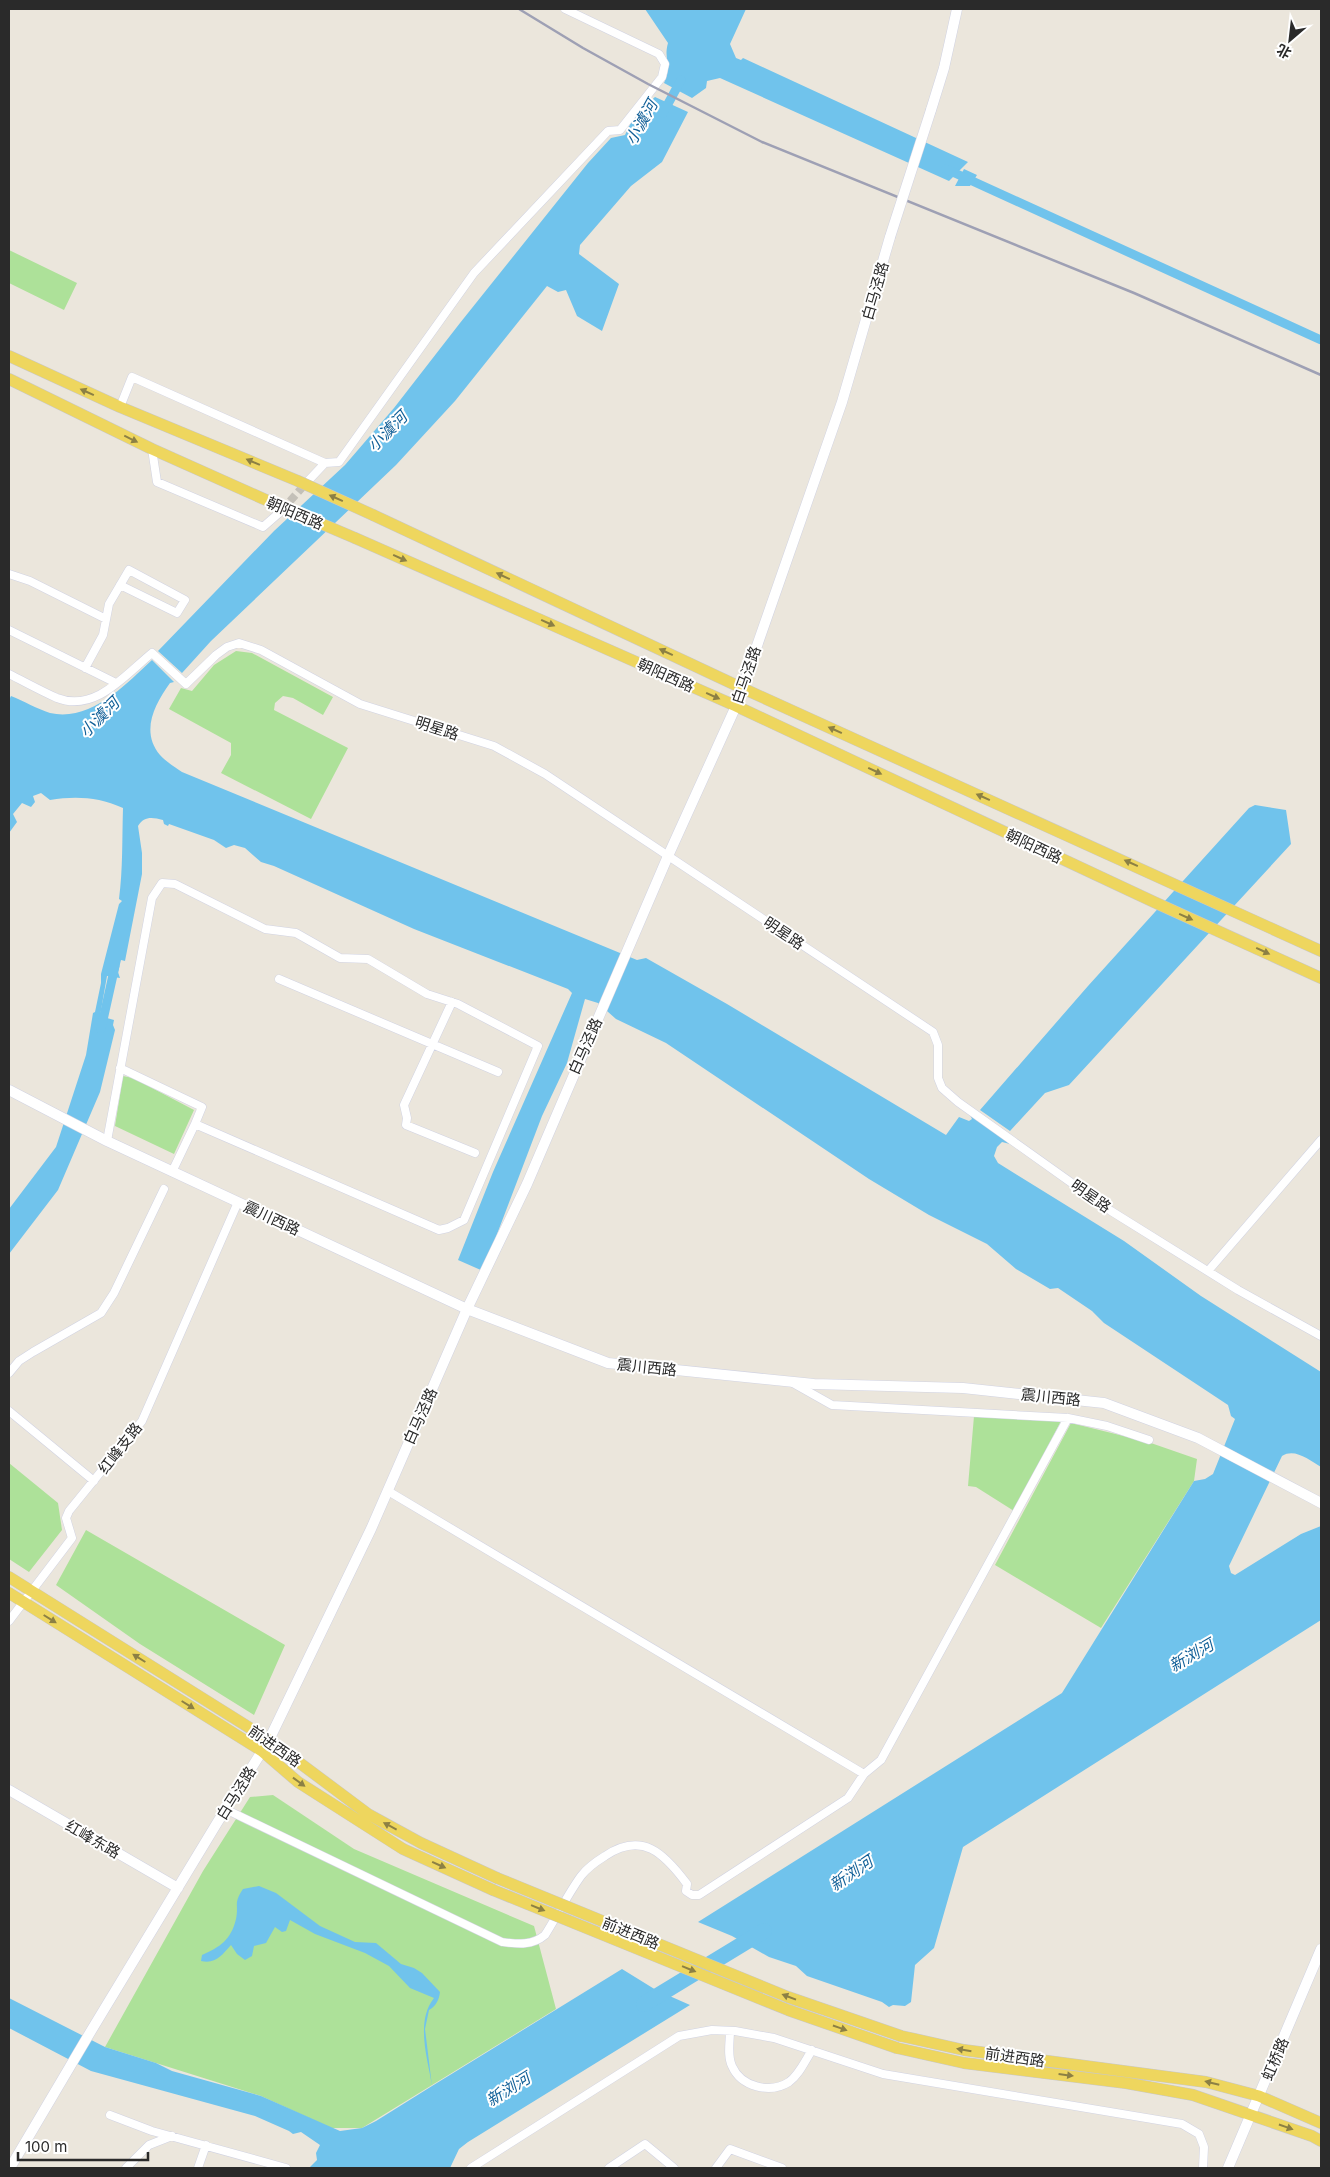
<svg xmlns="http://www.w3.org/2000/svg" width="1330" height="2177" font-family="Inter,'Noto Sans SC',sans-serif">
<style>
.green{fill:#ade199}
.water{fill:#70c3ec}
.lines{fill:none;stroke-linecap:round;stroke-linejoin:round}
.canal{stroke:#70c3ec;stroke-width:9}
.river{stroke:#70c3ec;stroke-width:16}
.street-tunnel{stroke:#c4c0b8;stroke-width:8;stroke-dasharray:8 4;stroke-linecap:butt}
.street-casing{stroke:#d1d3e2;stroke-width:9}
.secondary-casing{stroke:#d1d3e2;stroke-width:11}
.primary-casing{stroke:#c8c8c8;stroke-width:12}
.street{stroke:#fff;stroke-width:8}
.secondary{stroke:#fff;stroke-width:10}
.primary{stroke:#eed65e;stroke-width:11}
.rail{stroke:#9ea0b4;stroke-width:2.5}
.secondary-bridge-casing{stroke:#d1d3e2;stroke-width:11;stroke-linecap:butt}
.primary-bridge-casing{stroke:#c8c8c8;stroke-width:12;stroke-linecap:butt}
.secondary-bridge{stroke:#fff;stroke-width:10}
.primary-bridge{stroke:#eed65e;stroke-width:11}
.oneway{fill:#8c8044}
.labels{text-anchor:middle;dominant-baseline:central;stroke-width:4;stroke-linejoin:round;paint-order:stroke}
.street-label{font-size:15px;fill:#2a2a2a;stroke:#fff}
.water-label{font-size:16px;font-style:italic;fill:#105f97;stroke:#fff}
</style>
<rect width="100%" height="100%" fill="#ebe6dc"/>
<path class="green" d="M9 250 77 283 64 310 9 283Z
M236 651 252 653 333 697 323 715 293 698 283 696 275 703 274 710 348 748 311 819 221 773 231 755V743L169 709 181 688 192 691 214 665Z
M123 1076 133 1078 194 1110 174 1154 115 1126Z
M974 1416 1061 1421 1014 1511 976 1487 968 1486Z
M1071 1423 1148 1442 1197 1459 1194 1481 1101 1628 995 1565Z
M9 1463 58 1503 62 1530 29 1572 9 1559Z
M86 1530 285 1645 254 1715 140 1644 56 1585Z
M273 1795 354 1849 534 1926 556 2009 362 2128H331L261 2096 105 2047 203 1871 250 1797Z"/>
<path class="water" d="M645 9H746L730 44 736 58 741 60 743 58 968 162 949 181 720 78 707 81 706 88 692 98 664 83C673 63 663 61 668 43Z
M655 97 688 112 662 162 631 186 580 245 579 254 619 284 602 331 577 316 566 290 558 292 547 286 455 401 396 465 211 641 182 673 158 651 274 531 345 465 394 408 460 323 588 163 611 138 625 135 634 116Z
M964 169 977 175 970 186H955Z
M152 660 174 682 170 683C155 704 140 731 160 755 165 761 175 767 182 772L637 960 646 958 727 1004 946 1135 959 1117 969 1121 972 1119 970 1115 1010 1144 1002 1142 997 1147 994 1156 998 1163 1124 1241 1201 1296 1321 1372V1467C1309 1460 1295 1448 1282 1456L1229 1566 1231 1573 1235 1575 1301 1534 1321 1526V1620L963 1847 934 1948 915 1965 911 2002 905 2006 893 2005 889 2007 882 2002 807 1976 796 1966 769 1957 732 1936 698 1922 1062 1693 1194 1481 1205 1479 1213 1474 1235 1419 1231 1416 1228 1405 1104 1323 1092 1311 1058 1288 1050 1289 1016 1269 987 1244 929 1215 869 1179 666 1043 616 1019 598 1003 585 999 567 1063 542 1116 483 1271 458 1260 493 1172 572 993 568 989 414 929 274 866 261 862 245 848 234 845 226 848 214 840 169 824 168 826 164 824 163 820C152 817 144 816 138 826L142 853V874L125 961 121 960 118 972 120 978 107 976 100 1016 114 1020 113 1025 115 1030 100 1092 58 1190 9 1254V1209L56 1147 86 1055 93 1013 95 1012 101 983V974L119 904 122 901 119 899C123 869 122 839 123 808 98 797 76 796 50 800L41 793 33 796 35 802 31 807 22 803 13 814 17 822 9 833V700L11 696C24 701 37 709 50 713 91 722 125 685 152 660Z
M1255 805 1286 810 1291 844 1069 1085 1045 1093 1010 1131 980 1110 1088 986 1249 808Z
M259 1886 276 1893 320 1926 355 1942 376 1943 401 1964 414 1968 422 1973 440 1992C439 2000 436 2006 429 2010L425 2029 432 2086 622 1969 656 1990 690 2005 468 2142 459 2149 450 2168H309L317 2160 316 2153 320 2145 301 2132 293 2134 289 2131 255 2116 91 2071 9 2028V1998L105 2047 156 2063 172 2071 261 2096 340 2131 362 2128 376 2121 432 2086C428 2059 415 2022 434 1998L410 1988 389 1966 365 1953 315 1934 290 1920 286 1931 282 1932 275 1927 266 1943 254 1946 252 1956 245 1960 237 1954 231 1945C221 1956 216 1964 201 1961L202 1955C220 1947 231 1940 236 1919 239 1904 233 1904 243 1889Z"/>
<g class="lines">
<path class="canal" d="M663 113 681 80
M946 169 1321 340
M101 1029 115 966"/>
<path class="river" d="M644 2004 764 1931"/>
<path class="street-tunnel" d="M282 510 308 481"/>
<g class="street-casing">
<path id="street" d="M120 407 132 377 325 463 339 462 474 273 608 131 620 130 662 77 665 64 659 54 565 9
M152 449 157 482 263 527 279 513
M309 480 325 463
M9 574 30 581 106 619
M9 630 116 683
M85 668 103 635 109 604 129 570 185 600 177 613 120 585
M9 674C25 682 41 691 57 698 95 713 125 675 152 653L186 684 216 655 227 647 239 643 261 650 360 704 494 746 545 774 933 1032 938 1045V1078L942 1088 958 1102 1111 1211 1238 1290 1321 1336
M279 979 498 1072
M452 1002 404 1105 407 1118 406 1125 475 1153
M120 1068 202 1107 195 1124
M107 1141 152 898 162 883 175 884 265 929 296 933 340 958 368 959 427 994 458 1004 538 1046 464 1220 448 1228 439 1230 195 1124 172 1172
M1208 1271 1321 1140
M9 1373 19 1361 33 1352 101 1313 114 1293 164 1189
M793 1383 832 1405 1068 1418 1107 1426 1149 1440
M9 1411 94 1481
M9 1621 72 1538 66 1518 69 1511 142 1421 238 1202
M864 1774 881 1760 1068 1418
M225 1809 502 1942C518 1944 532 1946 545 1935 557 1916 568 1894 581 1876 587 1868 597 1861 605 1856 642 1831 664 1853 687 1884L686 1891 692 1895H699L848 1798 864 1774 388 1491
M730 2031C730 2041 727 2056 732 2066 741 2087 770 2094 789 2082 799 2075 805 2061 812 2050
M110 2115 152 2131 286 2168
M126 2168 149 2145 172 2136
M198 2168 206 2145
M471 2168 679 2036 712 2030 735 2031 774 2038 883 2074 1182 2124 1199 2134 1204 2147 1203 2168
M609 2168 645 2144 674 2168
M716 2168 730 2149 782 2168"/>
</g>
<g class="secondary-casing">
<path id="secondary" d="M931 110 944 68 957 9
M9 1090 107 1141 467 1309 608 1363 814 1384 963 1388 1104 1403 1198 1438 1321 1503
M9 1790 178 1888
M10 2168 91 2031 217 1823 269 1740 371 1529 467 1309 527 1184 668 856 736 706 842 402 890 237
M1228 2168 1321 1949"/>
</g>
<g class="primary-casing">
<path id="primary" d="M9 356 120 407 298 481
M9 379 152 449 275 504
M373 515 742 688 1321 951
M355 538 736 706 1154 902 1321 978
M9 1577 269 1740 368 1814 421 1843 497 1878
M9 1593 262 1751 298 1782 403 1849 493 1890
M901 2036 964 2050 1206 2082 1259 2096 1321 2123
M897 2048 964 2063 1126 2083 1193 2095 1312 2136 1321 2141"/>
</g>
<use href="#street" class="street"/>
<use href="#secondary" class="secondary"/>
<use href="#primary" class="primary"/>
<path class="rail" d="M519 9 583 48 648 84 762 142 1134 293 1321 375"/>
<g class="secondary-bridge-casing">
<path id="secondary-bridge" d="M890 237 931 110"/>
</g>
<g class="primary-bridge-casing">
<path id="primary-bridge" d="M298 481 373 515
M275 504 355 538
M497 1878 788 1997 901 2036
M493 1890 788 2010 897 2048"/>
</g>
<use href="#secondary-bridge" class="secondary-bridge"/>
<use href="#primary-bridge" class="primary-bridge"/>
</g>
<defs><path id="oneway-solid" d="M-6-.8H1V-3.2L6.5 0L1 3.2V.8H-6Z" transform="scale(1.25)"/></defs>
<g class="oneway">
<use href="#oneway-solid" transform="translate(87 392) rotate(-156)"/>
<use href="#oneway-solid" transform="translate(131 439) rotate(26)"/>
<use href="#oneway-solid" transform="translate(253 462) rotate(-157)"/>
<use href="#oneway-solid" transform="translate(336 498) rotate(-156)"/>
<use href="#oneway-solid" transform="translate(400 558) rotate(24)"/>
<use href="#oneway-solid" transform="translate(503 576) rotate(-155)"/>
<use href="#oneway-solid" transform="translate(548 623) rotate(24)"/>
<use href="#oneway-solid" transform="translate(666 652) rotate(-155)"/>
<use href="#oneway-solid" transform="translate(713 696) rotate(24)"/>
<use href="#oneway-solid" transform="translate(835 730) rotate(-156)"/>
<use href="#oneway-solid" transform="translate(875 771) rotate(25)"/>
<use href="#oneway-solid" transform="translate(983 797) rotate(-156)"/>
<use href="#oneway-solid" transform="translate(1131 863) rotate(-156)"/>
<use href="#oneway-solid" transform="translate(1186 917) rotate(24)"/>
<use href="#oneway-solid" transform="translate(1263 951) rotate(25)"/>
<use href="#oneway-solid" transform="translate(50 1619) rotate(32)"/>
<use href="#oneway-solid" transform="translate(139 1658) rotate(-148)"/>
<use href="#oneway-solid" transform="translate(188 1705) rotate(32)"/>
<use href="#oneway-solid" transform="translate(299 1782) rotate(36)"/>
<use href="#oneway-solid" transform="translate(390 1826) rotate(-152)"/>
<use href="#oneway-solid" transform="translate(439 1865) rotate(24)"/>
<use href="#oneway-solid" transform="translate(538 1908) rotate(22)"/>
<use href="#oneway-solid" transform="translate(689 1969) rotate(22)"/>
<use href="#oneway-solid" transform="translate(789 1997) rotate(-159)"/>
<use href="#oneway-solid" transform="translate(840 2028) rotate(19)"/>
<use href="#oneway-solid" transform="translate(964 2050) rotate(-170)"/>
<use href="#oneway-solid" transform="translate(1066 2075) rotate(7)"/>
<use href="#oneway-solid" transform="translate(1212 2083) rotate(-166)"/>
<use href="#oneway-solid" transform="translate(1286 2127) rotate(19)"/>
</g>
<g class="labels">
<g class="street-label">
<text transform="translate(875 291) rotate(-74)">白马泾路</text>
<text transform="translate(295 513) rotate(23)">朝阳西路</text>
<text transform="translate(666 675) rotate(24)">朝阳西路</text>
<text transform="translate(746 675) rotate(-71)">白马泾路</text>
<text transform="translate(437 728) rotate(18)">明星路</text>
<text transform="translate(1034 846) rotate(25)">朝阳西路</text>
<text transform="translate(784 933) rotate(34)">明星路</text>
<text transform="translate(585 1046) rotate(-66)">白马泾路</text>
<text transform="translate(1091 1196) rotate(35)">明星路</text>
<text transform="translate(272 1218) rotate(25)">震川西路</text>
<text transform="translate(647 1367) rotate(6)">震川西路</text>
<text transform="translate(1051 1397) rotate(6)">震川西路</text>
<text transform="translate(420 1416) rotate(-66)">白马泾路</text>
<text transform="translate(120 1448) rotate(-52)">红峰支路</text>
<text transform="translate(275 1746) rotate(35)">前进西路</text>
<text transform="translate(236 1793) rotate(-58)">白马泾路</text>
<text transform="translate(93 1839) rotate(30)">红峰东路</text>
<text transform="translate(631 1933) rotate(22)">前进西路</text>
<text transform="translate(1015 2057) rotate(8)">前进西路</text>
<text transform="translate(1275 2059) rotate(-67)">虹桥路</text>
</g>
<g class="water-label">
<text transform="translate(641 122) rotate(-61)">小澞河</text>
<text transform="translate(387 431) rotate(-45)">小澞河</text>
<text transform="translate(99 717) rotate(-45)">小澞河</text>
<text transform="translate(1191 1655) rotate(-30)">新浏河</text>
<text transform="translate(851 1873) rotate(-34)">新浏河</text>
<text transform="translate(508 2089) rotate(-32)">新浏河</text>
</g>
</g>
<rect width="1330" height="2177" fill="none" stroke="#2a2a2a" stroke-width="20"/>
<g transform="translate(1290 40) rotate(208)" stroke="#ffffff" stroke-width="4" paint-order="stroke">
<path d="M0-4L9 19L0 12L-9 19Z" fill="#2a2a2a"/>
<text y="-8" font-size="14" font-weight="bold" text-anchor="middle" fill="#2a2a2a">北</text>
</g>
<path d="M18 2152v8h130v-8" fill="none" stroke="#2a2a2a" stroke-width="2.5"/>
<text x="25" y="2152" font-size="15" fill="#2a2a2a" stroke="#ffffff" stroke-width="4" paint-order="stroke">100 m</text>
</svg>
